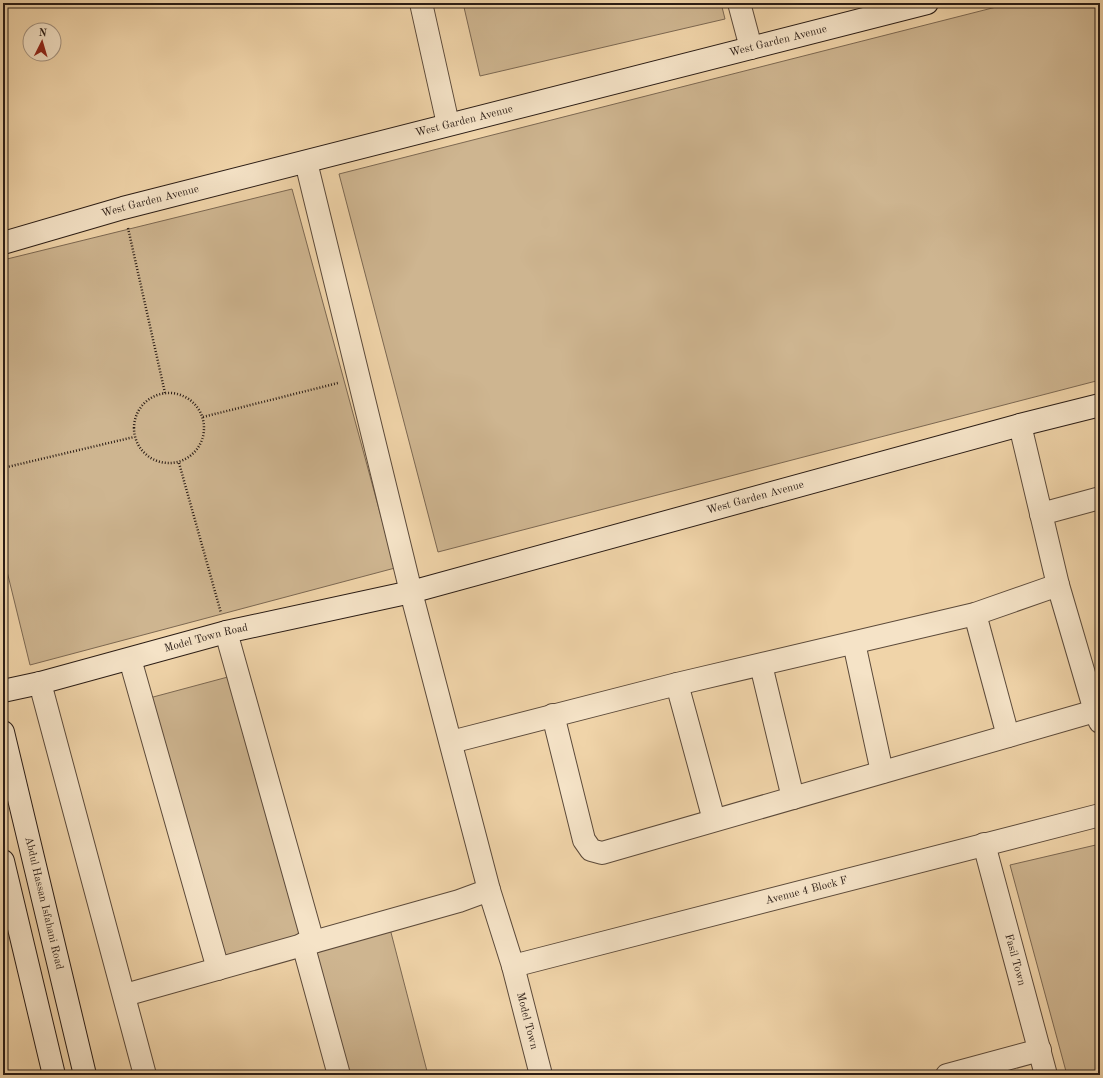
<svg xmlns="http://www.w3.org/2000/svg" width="1103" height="1078" font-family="'Old Standard TT',serif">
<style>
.green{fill:#ceb590;stroke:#7c6852}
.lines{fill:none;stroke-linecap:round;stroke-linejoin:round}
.street-casing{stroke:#5c4a3a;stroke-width:24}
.secondary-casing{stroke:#2a1c15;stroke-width:24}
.path{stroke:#2a1c15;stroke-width:2.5;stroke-dasharray:1 2;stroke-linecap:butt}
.street{stroke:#f5e3c7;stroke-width:22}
.secondary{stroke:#f5e3c7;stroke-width:22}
.labels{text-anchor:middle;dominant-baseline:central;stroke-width:3;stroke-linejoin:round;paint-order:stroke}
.street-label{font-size:11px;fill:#2a1c15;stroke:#f5e3c7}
</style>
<rect width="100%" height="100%" fill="#f0d4a9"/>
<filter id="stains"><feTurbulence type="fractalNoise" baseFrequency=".005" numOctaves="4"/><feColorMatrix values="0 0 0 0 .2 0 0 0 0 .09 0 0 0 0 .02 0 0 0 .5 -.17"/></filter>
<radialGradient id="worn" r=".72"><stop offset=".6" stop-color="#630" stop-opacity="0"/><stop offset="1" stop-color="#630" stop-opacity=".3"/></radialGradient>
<path class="green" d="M463 3H721L725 19 480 76Z
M1012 3H1100V380L438 552 339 174Z
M292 189 395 568 30 665 3 555V260Z
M239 674 313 941 388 921 428 1075H339L303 945 218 969 142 700Z
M1100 844V1075H1067L1010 865Z"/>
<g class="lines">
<g class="street-casing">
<g id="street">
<path d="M421 3 448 124"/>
<path d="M739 3 751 48"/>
<path id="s1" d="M306 162 411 592 489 890 513 966 541 1075"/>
<path d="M1020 425 1058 585 1095 711 1100 722"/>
<path d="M1041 514 1100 498"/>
<path d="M975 614 1008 736"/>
<path d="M226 632 313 942"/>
<path d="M854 643 882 772"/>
<path d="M130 659 218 969"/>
<path d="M761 665 793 798"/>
<path d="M40 683 145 1075"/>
<path d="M677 684 714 820"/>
<path d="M553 715 584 840 591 850 602 853 1095 711"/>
<path d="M451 742 677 684 975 614 1058 585"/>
<path id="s2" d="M984 844 1046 1075"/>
<path d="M303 944 339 1075"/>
<path id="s3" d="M513 966 1100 815"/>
<path d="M125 995 459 901 489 890"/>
<path d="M947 1075 1040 1050"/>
</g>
</g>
<g class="secondary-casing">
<g id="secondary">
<path id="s4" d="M3 243 123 208 927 3"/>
<path id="s5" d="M3 691 40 683 226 632 411 592 1020 425 1100 405"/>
<path id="s6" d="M3 732 85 1075"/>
<path d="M3 861 54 1075"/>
</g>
</g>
<path class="path" d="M128 228 165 393
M134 428a35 35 0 1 1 70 0a35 35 0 1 1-70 0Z
M203 417 338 383
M179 463 221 613
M3 468 134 437"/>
<use href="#street" class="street"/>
<use href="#secondary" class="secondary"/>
</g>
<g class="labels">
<g class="street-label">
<text stroke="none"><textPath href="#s4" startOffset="801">West Garden Avenue</textPath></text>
<text stroke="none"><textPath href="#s4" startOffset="477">West Garden Avenue</textPath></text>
<text stroke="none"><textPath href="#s4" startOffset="153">West Garden Avenue</textPath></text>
<text stroke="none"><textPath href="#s5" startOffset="777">West Garden Avenue</textPath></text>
<text stroke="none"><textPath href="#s5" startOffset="210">Model Town Road</textPath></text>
<text stroke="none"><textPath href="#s3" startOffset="303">Avenue 4 Block F</textPath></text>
<text stroke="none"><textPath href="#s6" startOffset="176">Abdul Hassan Isfahani Road</textPath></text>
<text stroke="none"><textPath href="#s2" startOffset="120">Fasil Town</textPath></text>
<text stroke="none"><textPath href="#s1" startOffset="887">Model Town</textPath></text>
</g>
</g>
<rect width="1103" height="1078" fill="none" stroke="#f0d4a9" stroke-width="16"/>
<rect x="4" y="4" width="1095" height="1070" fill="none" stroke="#2a1c15" stroke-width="2"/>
<rect x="8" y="8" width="1087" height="1062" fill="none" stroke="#2a1c15"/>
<g transform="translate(42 42) rotate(5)"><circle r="19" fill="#f5e3c7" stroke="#a49380"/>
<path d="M0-3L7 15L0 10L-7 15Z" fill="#8f2418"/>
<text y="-6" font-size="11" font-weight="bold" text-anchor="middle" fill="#2a1c15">N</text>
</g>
<rect width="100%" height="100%" filter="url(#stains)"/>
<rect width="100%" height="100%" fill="url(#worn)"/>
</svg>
